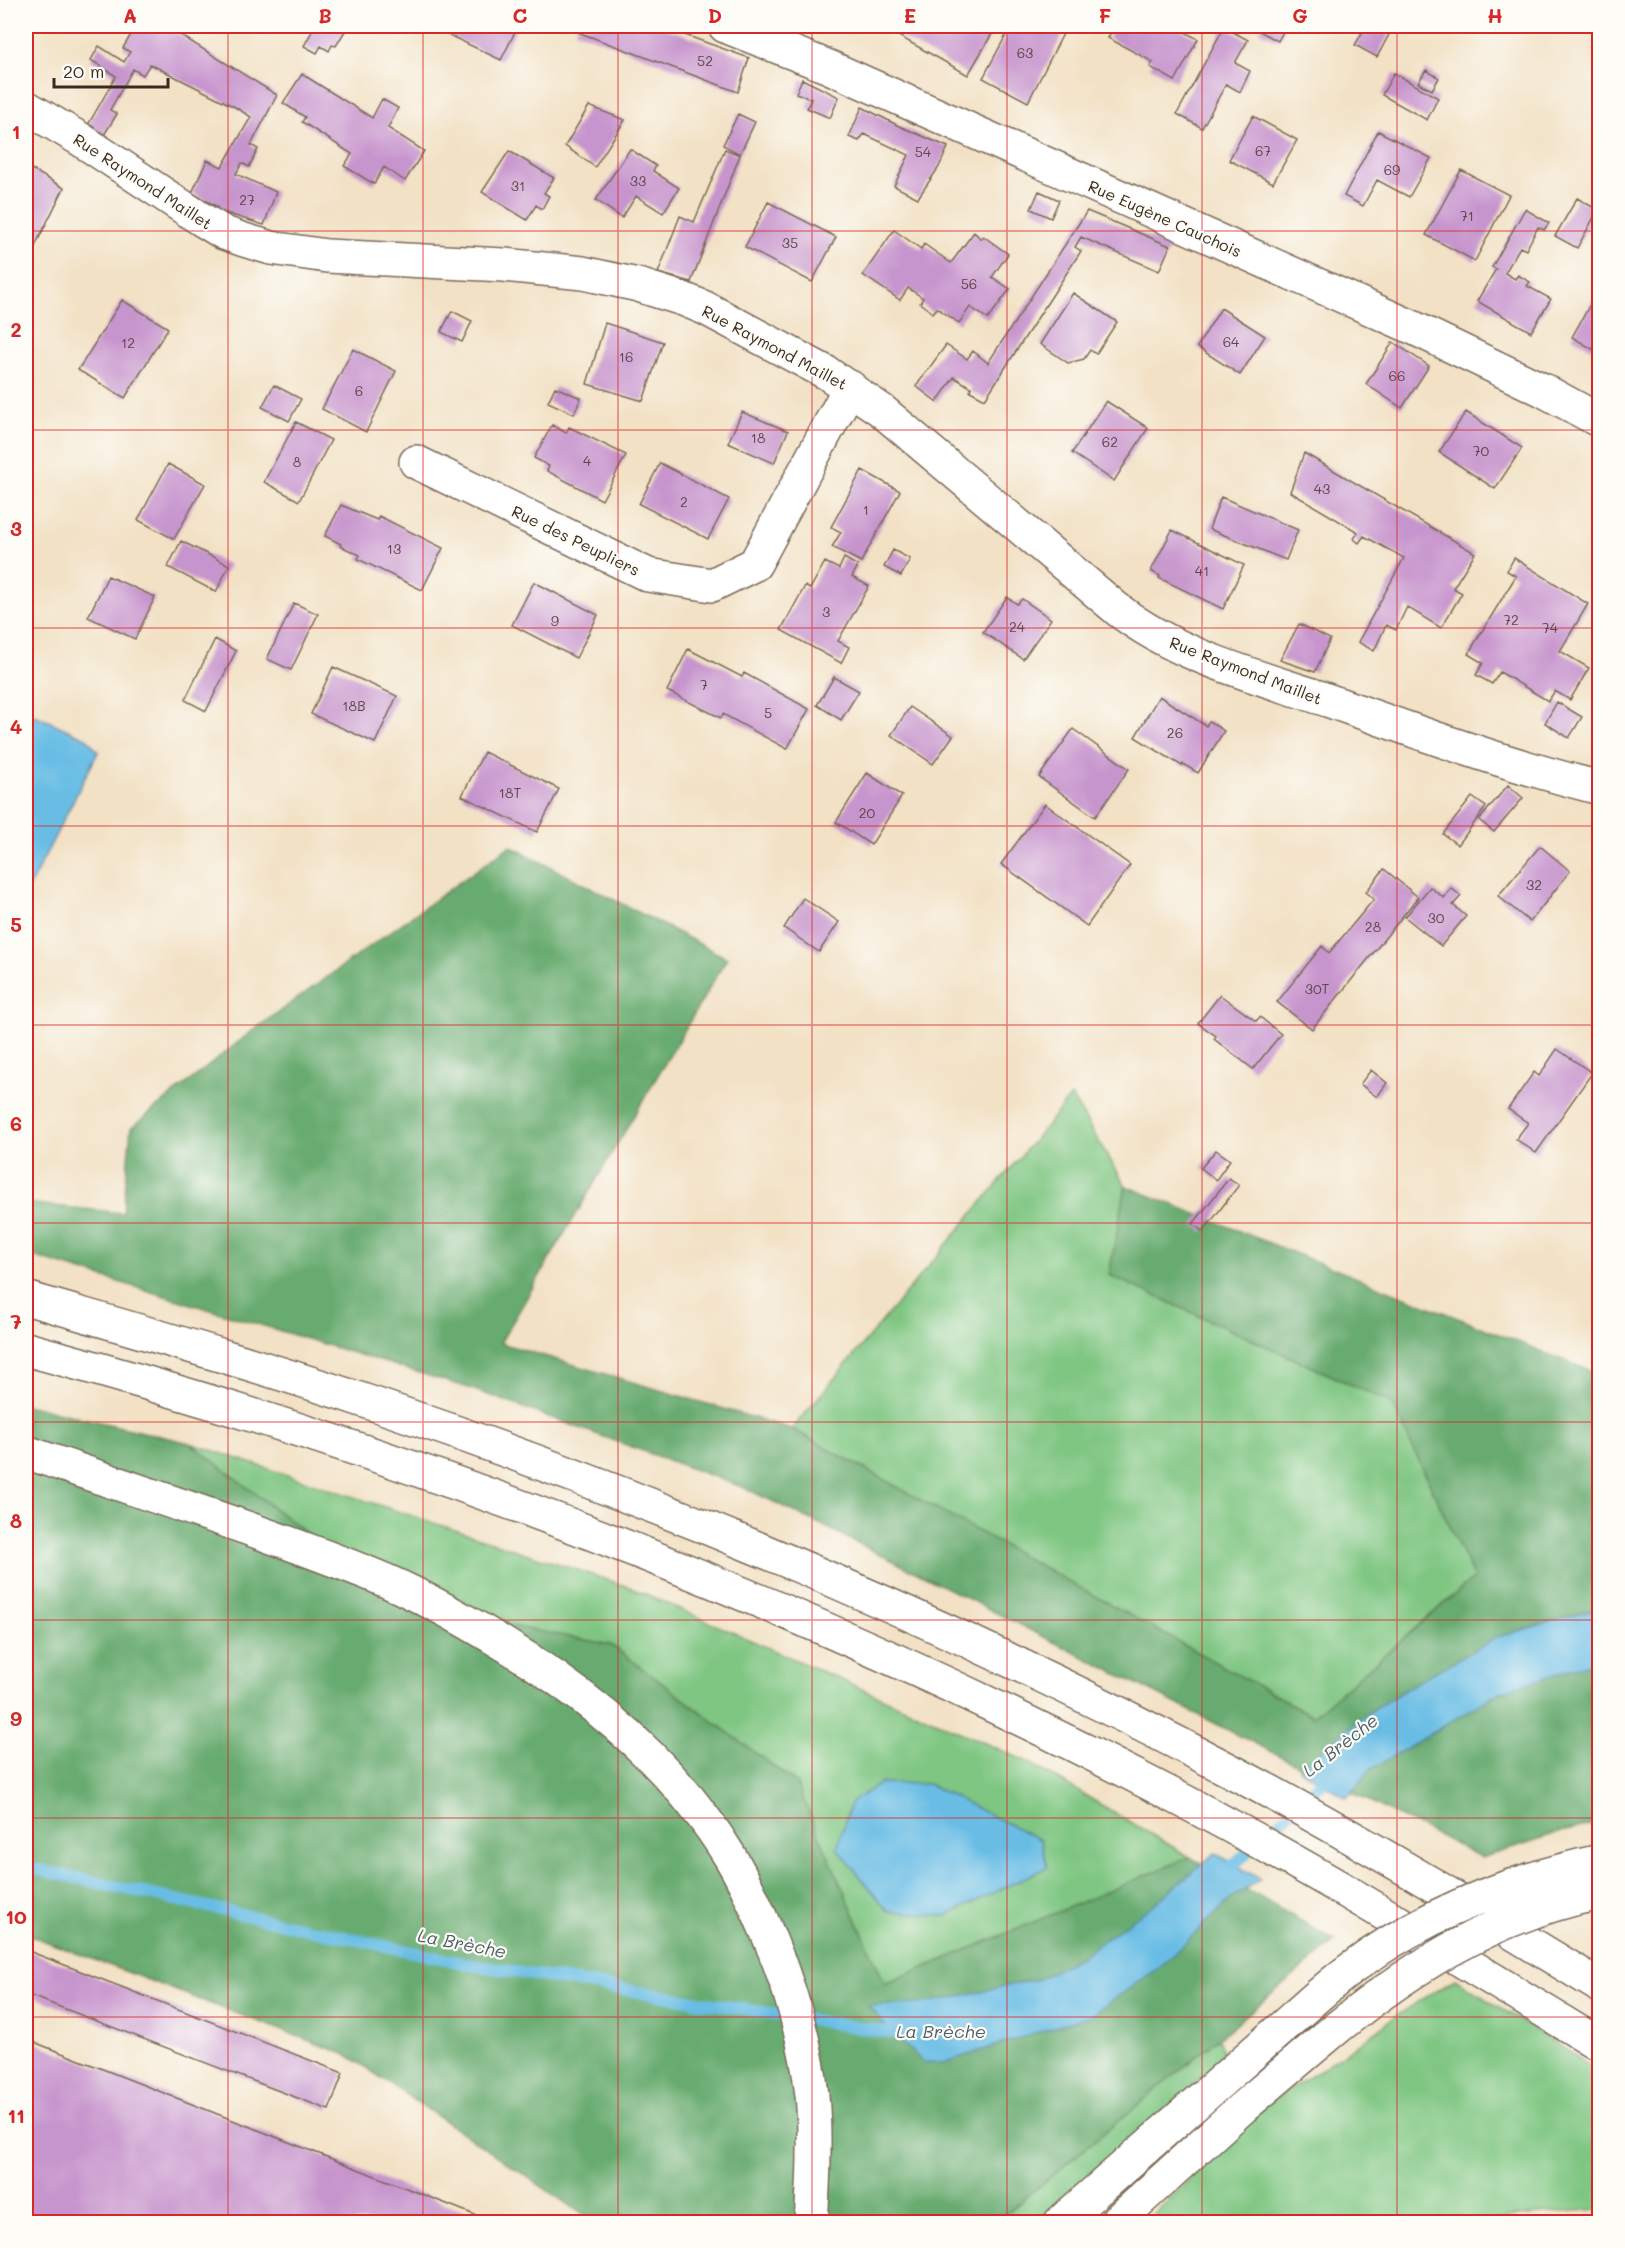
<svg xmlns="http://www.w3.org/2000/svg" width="1625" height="2248" font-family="Mali,sans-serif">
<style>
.green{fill:#7fc682;stroke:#5d7850;stroke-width:1.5}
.forest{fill:#67ab70;stroke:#516a47;stroke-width:1.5}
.water{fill:#69bde5;stroke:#527482;stroke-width:1.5}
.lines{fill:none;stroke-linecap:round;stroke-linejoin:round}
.stream{stroke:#69bde5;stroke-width:12}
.building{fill:#c795cd}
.minor-casing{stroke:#7b6a58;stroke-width:36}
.primary-casing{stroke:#7b6a58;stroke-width:36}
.trunk-casing{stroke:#7b6a58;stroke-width:36}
.minor{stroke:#fff;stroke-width:33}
.primary{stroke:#fff;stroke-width:33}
.trunk{stroke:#fff;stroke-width:33}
.primary-bridge-casing{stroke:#7b6a58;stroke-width:36;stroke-linecap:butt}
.primary-bridge{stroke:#fff;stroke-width:33}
.grid{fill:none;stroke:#d62828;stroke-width:1.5;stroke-opacity:0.55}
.labels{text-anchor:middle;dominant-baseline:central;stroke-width:4.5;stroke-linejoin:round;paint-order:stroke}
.number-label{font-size:14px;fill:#5e454a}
.street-label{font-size:16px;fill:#3b2a1e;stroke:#fdfcf7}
.water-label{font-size:18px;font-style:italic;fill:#4b5d64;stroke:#fdfcf7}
.neatline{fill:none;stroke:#d62828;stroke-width:2}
.grid-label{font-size:20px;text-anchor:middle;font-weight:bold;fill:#d62828}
</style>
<rect width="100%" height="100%" fill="#fdfcf7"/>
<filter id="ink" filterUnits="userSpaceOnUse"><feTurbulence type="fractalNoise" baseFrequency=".0167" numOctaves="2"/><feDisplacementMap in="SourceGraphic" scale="12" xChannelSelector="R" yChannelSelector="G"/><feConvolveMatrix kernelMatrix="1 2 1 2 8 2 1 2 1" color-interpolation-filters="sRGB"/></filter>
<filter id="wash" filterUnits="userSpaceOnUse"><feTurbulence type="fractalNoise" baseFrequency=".008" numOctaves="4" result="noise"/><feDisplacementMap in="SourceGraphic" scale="24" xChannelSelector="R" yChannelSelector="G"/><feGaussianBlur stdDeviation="1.35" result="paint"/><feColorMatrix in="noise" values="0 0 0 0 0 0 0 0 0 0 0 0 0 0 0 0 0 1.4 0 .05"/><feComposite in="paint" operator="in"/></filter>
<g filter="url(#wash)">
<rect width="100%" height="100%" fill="#f2e1c5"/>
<path class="green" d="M1071 1096 1126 1186 1109 1275 1392 1403 1474 1578 1313 1716 792 1429Z
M190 1443 632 1588 1028 1762 1190 1857 885 1984 796 1783 611 1645 399 1605Z
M1455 1979 1599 2071V2209L1518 2216 1493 2222H1146L1261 2108 1359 2044 1399 2014Z
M1219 2037 1225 2057 1038 2222H996Z"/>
<path class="forest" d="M510 846 727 958 500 1343 792 1429 1313 1716 1474 1578 1392 1403 1109 1275 1126 1186 1599 1374V1823L1557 1833 1482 1858 822 1525 745 1488 469 1388 26 1254V1203L123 1213 131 1128 252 1031Z
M26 1405 190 1443 399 1605 611 1645 796 1783 885 1984 1190 1857 1336 1941 996 2222H594L347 2055 26 1934Z"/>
<path class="water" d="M35 715 88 739 98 752 26 893V735Z
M1599 1608V1660L1500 1692 1370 1770 1347 1798 1299 1769 1369 1712 1425 1677 1498 1637Z
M881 1783 928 1784 1041 1840 1047 1867 946 1916 888 1911 837 1848 851 1802Z
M1215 1853 1260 1879 1233 1897 1162 1965 1092 2015 943 2063 923 2062 892 2033 868 2006 921 2004 1039 1979 1080 1957 1157 1902Z"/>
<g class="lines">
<path class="stream" d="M26 1867 472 1965 892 2033 908 2032
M1224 1874 1332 1773"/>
</g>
<g id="blocks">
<path class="building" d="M136 26H166L277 95 251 145 258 149 249 167 242 163 236 174 276 192 264 225 216 210 218 207 192 193 207 160 222 167 251 117 235 107 150 64 143 75 133 69 110 110 117 114 104 135 88 125 116 76 91 60 99 46 124 62 130 52 123 48Z
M315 26H348L336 46 332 45 329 51 321 46 317 53 304 46Z
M430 26H518L501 60Z
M577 26H660L749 58 738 92 575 31Z
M881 26H980L993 32 968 75Z
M1011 26H1067L1028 102 983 78Z
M1114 26H1174L1198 39 1175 81 1150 67 1153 62 1108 38Z
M1262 26H1286L1278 41 1259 31Z
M1349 26H1387L1392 29 1377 57 1355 45 1362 33Z
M1224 27 1248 40 1235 63 1250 71 1240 92 1226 84 1202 128 1177 114Z
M1426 70 1439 78 1432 90 1418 83Z
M1394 73 1438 98 1427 120 1382 95Z
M302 74 372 118 382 99 398 108 388 128 424 151 405 181 384 167 374 184 344 166 352 154 302 122 305 117 283 103Z
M802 79 839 97 830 118 807 108 811 99 796 93Z
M589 106 625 120 595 167 565 146Z
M862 107 899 126 948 147 939 167 918 198 894 186 909 155 864 134 859 141 849 137Z
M738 114 755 122 740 154 723 145Z
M1253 116 1297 140 1273 183 1229 160Z
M1378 131 1431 158 1409 197 1377 180 1363 206 1344 196Z
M630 149 656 166 653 171 679 188 663 213 636 196 622 218 596 200Z
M725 149 740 155 691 282 658 273 680 216 694 222Z
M509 151 554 178 544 193 549 196 542 209 536 205 527 220 482 192Z
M26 166 64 188 30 256 26 253Z
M1461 170 1509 195 1475 261 1426 235Z
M1039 191 1059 200 1051 218 1031 209Z
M1577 198 1598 210 1577 248 1555 236Z
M768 202 836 237 812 282 745 247Z
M1525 209 1549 223 1544 230 1538 227 1526 250 1520 247 1505 273 1515 279 1518 275 1530 282 1527 286 1551 299 1531 332 1477 301 1496 269 1492 267Z
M1087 211 1170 246 1159 271 1081 237 1075 247 1081 251 985 399 970 391 972 388 954 377 937 402 916 386 946 345 967 359 973 351 988 363Z
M894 230 921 249 924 244 951 263 974 232 981 239 983 236 1008 254 992 277 1010 289 988 319 970 307 959 323 937 308 933 313 920 303 923 298 908 288 900 300 863 275Z
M1073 293 1117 322 1096 354 1090 350 1084 359 1068 363 1040 344Z
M1596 294 1599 296V353L1572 337Z
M122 300 168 328 125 398 78 370Z
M1221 308 1265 336 1240 375 1197 347Z
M452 311 472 321 462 342 441 332Z
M605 323 663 342 643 401 587 384Z
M1393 342 1429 366 1402 408 1366 384Z
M353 349 396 371 366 432 322 409Z
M274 385 301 399 289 421 262 407Z
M555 387 581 398 574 414 548 402Z
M1106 401 1148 428 1114 481 1072 453Z
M742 412 788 431 774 463 728 443Z
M1466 412 1522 448 1495 489 1439 452Z
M296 422 331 440 299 501 264 482Z
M552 425 566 433 569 427 626 455 602 500 547 471 549 466 534 458Z
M1304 453 1475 553 1453 588 1462 593 1441 628 1407 607 1396 630 1386 625 1374 651 1358 642 1404 558 1364 536 1359 543 1354 539 1358 532 1290 492Z
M660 463 729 499 708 539 639 504Z
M168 464 205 484 174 539 138 520Z
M862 470 900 491 861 562 832 547 841 532 831 527Z
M1221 497 1298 530 1286 560 1209 529Z
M341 505 377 520 379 516 443 548 422 590 358 559 360 555 340 546 341 544 325 536Z
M1172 530 1244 565 1223 609 1159 578 1160 576 1151 571Z
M181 541 229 565 216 592 168 567Z
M893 550 910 559 901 576 884 567Z
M844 558 858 566 852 577 869 586 838 641 849 647 841 663 781 630 805 586 810 589 825 562 839 569Z
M1514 558 1588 604 1560 651 1589 668 1570 700 1555 691 1548 701 1500 672 1492 684 1476 675 1483 663 1468 654 1516 576 1507 571Z
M108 576 155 597 135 639 88 617Z
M534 582 598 615 576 658 512 625Z
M1007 597 1017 604 1022 599 1051 619 1023 659 983 632Z
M294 603 318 614 291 670 267 659Z
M1299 624 1330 639 1315 672 1280 660Z
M215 639 236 651 206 711 185 700Z
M688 649 742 677 744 673 809 709 787 749 723 714 721 718 667 691Z
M333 667 397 696 375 743 311 714Z
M834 677 859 691 841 720 817 705Z
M1159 696 1206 726 1209 721 1224 731 1198 773 1183 764 1182 766 1135 737Z
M1557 702 1582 717 1569 738 1545 723Z
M910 707 953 736 933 764 891 735Z
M1073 729 1129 769 1095 817 1039 777Z
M484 752 559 789 537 832 462 796Z
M867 773 902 796 871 845 836 822Z
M1508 785 1523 798 1494 832 1479 820Z
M1472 797 1486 807 1458 845 1443 834Z
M1045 804 1130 865 1087 926 1001 864Z
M1540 846 1570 871 1530 922 1498 896Z
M1384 869 1418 897 1312 1029 1277 1002 1322 946 1329 953 1374 899 1366 892Z
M1430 887 1444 898 1451 888 1461 896 1453 905 1466 916 1441 946 1405 917Z
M803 898 839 922 819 952 784 928Z
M1220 995 1256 1021 1260 1017 1281 1034 1253 1069 1214 1039 1216 1036 1198 1023Z
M1557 1049 1592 1073 1536 1153 1516 1139 1528 1123 1508 1109 1534 1072 1539 1076Z
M1371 1070 1387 1083 1377 1097 1360 1084Z
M1216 1150 1230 1160 1216 1180 1201 1168Z
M1229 1178 1239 1185 1203 1232 1193 1224Z
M26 1950 343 2073 329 2110 26 1994Z
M26 2039 480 2217 478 2222H26Z"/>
</g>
</g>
<g filter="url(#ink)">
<use href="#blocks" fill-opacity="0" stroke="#7b6a58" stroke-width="1.5"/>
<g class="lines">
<g class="minor-casing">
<path id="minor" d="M725 26 829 67 1414 328 1543 390 1600 421
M26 107 80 139 201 219 224 233 244 240 271 248 327 256 504 265 583 273 638 285 683 299 705 308 827 373 881 410 1117 609C1178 657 1257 676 1330 701 1419 733 1508 765 1600 788
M416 462 648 575 712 585 755 564 850 387"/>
</g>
<g class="primary-casing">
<path id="primary" d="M26 1452C140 1492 257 1529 370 1574 415 1592 458 1616 499 1641 589 1695 674 1765 729 1855 745 1881 757 1909 769 1937 790 1987 806 2041 812 2095 816 2137 814 2180 811 2222
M1061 2222 1295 2016
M1116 2222 1243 2107 1320 2042"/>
</g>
<g class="trunk-casing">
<path id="trunk" d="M26 1298C142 1332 259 1365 374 1404 669 1504 957 1626 1233 1772 1358 1838 1479 1912 1600 1986
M26 1349C422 1456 808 1605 1172 1795 1319 1871 1459 1959 1600 2045"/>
</g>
<use href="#minor" class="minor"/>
<use href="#primary" class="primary"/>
<use href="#trunk" class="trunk"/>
<g class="primary-bridge-casing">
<path id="primary-bridge" d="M1295 2016C1312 2001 1329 1985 1348 1971 1421 1915 1510 1881 1600 1861
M1320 2042C1401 1973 1493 1914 1600 1893"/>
</g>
<use href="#primary-bridge" class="primary-bridge"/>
</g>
</g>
<path class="grid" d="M228 26V2222M423 26V2222M618 26V2222M812 26V2222M1007 26V2222M1202 26V2222M1397 26V2222M26 231H1600M26 430H1600M26 628H1600M26 826H1600M26 1025H1600M26 1223H1600M26 1422H1600M26 1620H1600M26 1818H1600M26 2017H1600"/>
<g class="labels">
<g class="number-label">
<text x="1025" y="52">63</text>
<text x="705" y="60">52</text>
<text x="1263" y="150">67</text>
<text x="923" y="151">54</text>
<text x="1392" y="169">69</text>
<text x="638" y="180">33</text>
<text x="518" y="185">31</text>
<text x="247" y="199">27</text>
<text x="1467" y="215">71</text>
<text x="790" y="242">35</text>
<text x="969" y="283">56</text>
<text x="1231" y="341">64</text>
<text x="128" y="342">12</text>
<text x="626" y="356">16</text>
<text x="1397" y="375">66</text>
<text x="359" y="390">6</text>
<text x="758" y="437">18</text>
<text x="1110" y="441">62</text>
<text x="1481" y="450">70</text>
<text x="587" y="460">4</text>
<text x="297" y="461">8</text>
<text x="1322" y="488">43</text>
<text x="684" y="501">2</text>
<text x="866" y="509">1</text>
<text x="394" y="548">13</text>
<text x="1202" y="570">41</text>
<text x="826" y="611">3</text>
<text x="1511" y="619">72</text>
<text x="555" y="620">9</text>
<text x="1017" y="626">24</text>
<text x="1550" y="627">74</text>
<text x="704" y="684">7</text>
<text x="354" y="705">18B</text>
<text x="768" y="712">5</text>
<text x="1175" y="732">26</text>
<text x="510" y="792">18T</text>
<text x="867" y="812">20</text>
<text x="1534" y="884">32</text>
<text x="1436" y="917">30</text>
<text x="1373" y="926">28</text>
<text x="1317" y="988">30T</text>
</g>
<g class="street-label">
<text transform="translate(143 181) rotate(33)">Rue Raymond Maillet</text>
<text transform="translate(1165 218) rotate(24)">Rue Eugène Cauchois</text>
<text transform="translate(775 347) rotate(28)">Rue Raymond Maillet</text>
<text transform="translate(576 540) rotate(26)">Rue des Peupliers</text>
<text transform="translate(1246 670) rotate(21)">Rue Raymond Maillet</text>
</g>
<g class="water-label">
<text transform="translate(1340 1745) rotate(-38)">La Brèche</text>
<text transform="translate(462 1943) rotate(11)">La Brèche</text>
<text x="941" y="2031">La Brèche</text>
</g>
</g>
<rect width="1625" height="2248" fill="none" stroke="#fdfcf7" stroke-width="66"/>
<path d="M54 78v9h114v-9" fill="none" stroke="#3b2a1e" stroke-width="3"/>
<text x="63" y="78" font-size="18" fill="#3b2a1e" stroke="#fdfcf7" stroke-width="4.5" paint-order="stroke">20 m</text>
<rect x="33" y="33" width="1559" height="2182" class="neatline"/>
<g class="grid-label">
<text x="130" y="23">A</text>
<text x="325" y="23">B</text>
<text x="520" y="23">C</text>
<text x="715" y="23">D</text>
<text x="910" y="23">E</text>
<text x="1105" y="23">F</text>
<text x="1300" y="23">G</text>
<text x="1495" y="23">H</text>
<text x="16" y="139">1</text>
<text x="16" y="337">2</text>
<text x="16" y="536">3</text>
<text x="16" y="734">4</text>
<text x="16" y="932">5</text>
<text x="16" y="1131">6</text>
<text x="16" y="1329">7</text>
<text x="16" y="1528">8</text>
<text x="16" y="1726">9</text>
<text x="16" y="1924">10</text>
<text x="16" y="2123">11</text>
</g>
</svg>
